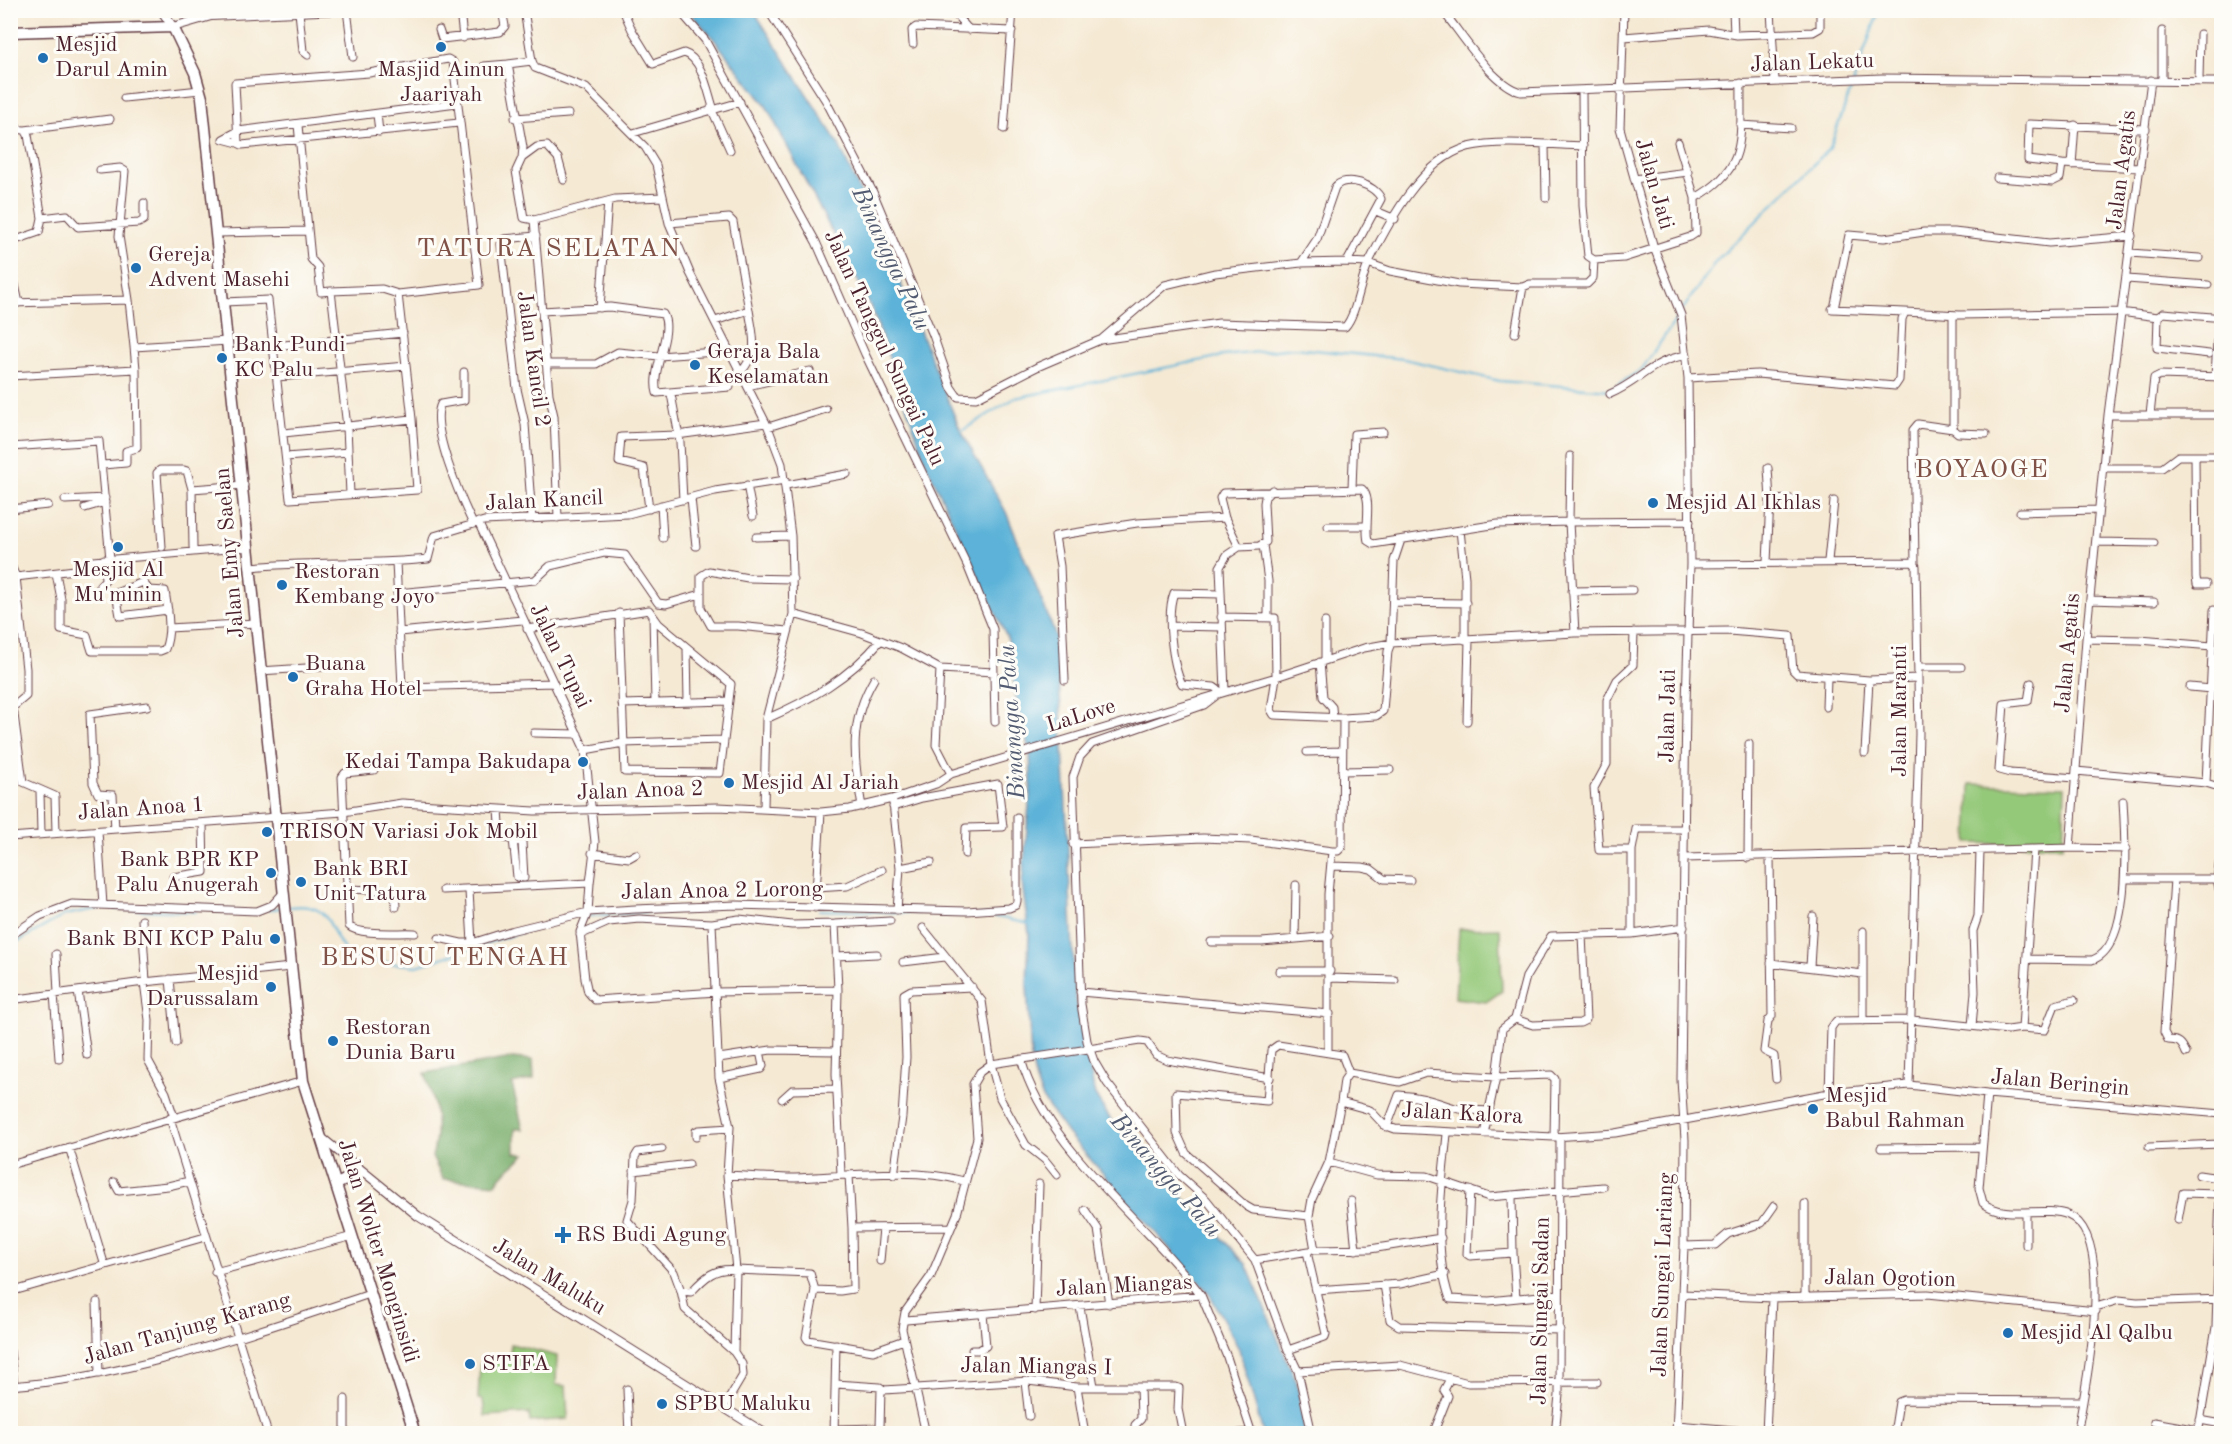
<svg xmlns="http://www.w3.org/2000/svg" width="2232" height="1444" font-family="'Old Standard TT',serif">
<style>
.green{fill:#95c97a;stroke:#707452;stroke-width:1.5}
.forest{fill:#78ad6a;stroke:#61664a;stroke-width:1.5}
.water{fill:#5bb2d8;stroke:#526882;stroke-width:1.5}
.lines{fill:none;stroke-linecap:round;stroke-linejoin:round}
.stream{stroke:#5bb2d8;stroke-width:2}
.minor-casing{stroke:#643d44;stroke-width:9}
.major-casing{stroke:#643d44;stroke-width:10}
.highway-casing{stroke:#643d44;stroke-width:13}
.minor{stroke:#fff;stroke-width:7}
.major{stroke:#fff;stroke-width:8}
.highway{stroke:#fff;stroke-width:10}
.poi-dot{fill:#1f6fb2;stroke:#fdfcf7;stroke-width:2}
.labels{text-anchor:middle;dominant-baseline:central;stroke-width:6;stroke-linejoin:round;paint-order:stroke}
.poi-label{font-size:22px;fill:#4a1f2b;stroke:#fdfcf7;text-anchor:start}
.street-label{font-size:22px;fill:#4a1f2b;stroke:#fdfcf7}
.water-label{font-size:24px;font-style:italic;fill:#515a70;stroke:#fdfcf7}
.quarter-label{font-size:26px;letter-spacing:1.5px;fill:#805146;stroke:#fdfcf7}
</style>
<rect width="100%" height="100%" fill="#fdfcf7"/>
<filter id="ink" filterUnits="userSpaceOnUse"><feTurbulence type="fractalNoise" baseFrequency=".0167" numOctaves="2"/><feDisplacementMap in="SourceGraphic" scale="12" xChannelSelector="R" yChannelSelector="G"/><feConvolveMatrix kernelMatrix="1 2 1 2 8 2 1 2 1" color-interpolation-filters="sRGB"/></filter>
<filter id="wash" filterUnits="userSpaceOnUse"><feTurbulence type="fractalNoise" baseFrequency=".008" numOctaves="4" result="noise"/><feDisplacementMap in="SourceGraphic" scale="24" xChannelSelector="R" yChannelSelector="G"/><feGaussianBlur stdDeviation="1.35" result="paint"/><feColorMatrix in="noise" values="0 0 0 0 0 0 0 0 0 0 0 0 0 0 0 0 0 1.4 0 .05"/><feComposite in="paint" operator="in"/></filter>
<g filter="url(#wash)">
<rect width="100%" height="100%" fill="#f5e9d3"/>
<path class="green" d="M1970 784 2065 787 2063 846 1968 843Z
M1500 928 1502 991 1486 1002 1455 998 1459 929Z
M511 1344 557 1356 556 1385 566 1386 568 1419 530 1422 529 1413 485 1416 483 1400 478 1399 480 1364 509 1359Z"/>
<path class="forest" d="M512 1058 533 1060 534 1079 512 1084 523 1129H515V1153L525 1154C515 1166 503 1170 496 1184L443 1179 432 1157C441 1126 435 1103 425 1073Z"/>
<path class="water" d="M688 11H754L838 143 889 255 959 427 1006 512 1052 626 1056 638 1062 726 1075 993 1095 1095 1112 1122 1246 1264 1297 1383 1305 1433H1263L1239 1349 1209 1293 1067 1133 1044 1101 1036 1082 1031 1058 1027 985 1029 934 1022 884 1031 783 1030 753 1018 710 1008 640 927 466 873 312 858 281 766 106 709 33Z"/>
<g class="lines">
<path class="stream" d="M960 432 1015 398 1223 356 1294 348 1404 359 1500 381 1610 390 1642 369 1716 261 1830 148 1879 10
M289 907C339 900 325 938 354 959L417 966 531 929
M115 909 196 912
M268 910 280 908
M819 910 919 913
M957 914 993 916 1029 924
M589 916 667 911
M10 946 65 915 101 908"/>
</g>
</g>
<g filter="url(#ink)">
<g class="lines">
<g class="minor-casing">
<path id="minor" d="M347 10 353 57
M460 10 463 38
M524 10 532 61 535 68 586 88 645 147 656 165 669 223 690 273 768 427 782 464 791 536 793 614 766 719 764 807
M623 10 632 30 653 64 684 53C702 58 708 92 713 107
M679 10 705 40 816 242 865 354 967 565 993 629 995 722
M768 10 826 101 873 192 933 335 951 387 958 397 976 398 1037 367 1100 340 1219 323 1345 327C1357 314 1360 280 1369 262 1389 222 1421 160 1468 147 1497 139 1551 145 1583 146
M952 10 969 30
M1442 10C1462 34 1492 85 1521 92L1882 78 2222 82
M1624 10 1620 128 1654 248 1681 315 1688 378 1690 564 1686 704 1681 1080 1685 1140 1684 1246 1676 1434
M1733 10 1734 34
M1771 10 1775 81
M299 12 303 51 308 55
M439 30 442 39 500 32 505 26 502 10
M1624 37 1709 30 1737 35 1813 32 1820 28V10
M913 44 912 30 916 27 1012 31
M532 61 508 64 523 147 522 158 516 171 524 218 534 220 615 199 663 197
M484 66 508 64
M2162 79V31
M2199 80 2200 34
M1582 91 1583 206 1588 256 1594 260 1624 258 1690 237 1696 233 1695 198C1749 169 1740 136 1741 83
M124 98 200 90
M711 108 730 150
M377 114 379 132
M515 118 568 114
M298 125 311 259 318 267 321 292 331 291 347 427 350 494
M1740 125 1791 128
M10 129 25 130 28 135 42 218 39 232 10 242
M1004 129 1013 10
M25 130 110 119
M633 133 740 102
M1678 142 1695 198
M238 143 223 139 238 131 457 103
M1545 145 1546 198
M522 158 537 147 547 146 558 158 564 180
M2062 164 2141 168
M2072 165 2075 125
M2129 168 2131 128
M100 170 120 168 125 171 119 236 129 300
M1997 178 2052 182 2060 178 2062 164 2028 160 2029 124 2146 129
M1634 179 1688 172
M1376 211 1395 219
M42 218 67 215 78 227 139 223 144 220V203
M534 220 549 394 554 416 558 518
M669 223 729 218 733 222 749 310 715 321
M217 233 308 231
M2130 253 2199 258
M10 262 19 303
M1301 263 1317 239 1335 187C1345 174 1376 185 1381 199L1347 262
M2127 279 2208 285
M331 291 382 289 398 294 479 285 453 62 448 59 369 73 235 83 238 143 242 145 459 123
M224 302 268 300 290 499 417 490 412 419 398 294
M10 303 129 300 134 347
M600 308 608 201
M1832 309 1905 312
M1834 309 1849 235 1884 238 1924 232H1954L2049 243 2132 236
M542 311 610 307 663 314C674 333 650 370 657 393L730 387
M1953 315V429L1958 433 1986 434
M2158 317 2157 348 2209 354
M1515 333 1523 287
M1102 339 1165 285 1215 273 1301 263 1347 262 1368 263 1390 271 1459 284 1523 287 1530 284H1587L1593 278 1594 260
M274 346 403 333
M546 364H596L618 352 659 356 730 351
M464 372V400L441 404C429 426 462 501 473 524
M741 372C760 350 753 337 749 310
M10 376 136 369 134 347 228 341
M277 377 406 366
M2215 377 2217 341 2222 336
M1688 378 1757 374 1895 386 1899 380 1902 319 1905 312 1960 315 2120 312 2158 317 2163 313 2212 317
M748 386 810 371
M671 394 680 442 683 500
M1610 394C1641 381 1650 361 1687 355
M2108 415H2222
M2150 415 2154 378 2160 375 2222 377
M768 427 826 409
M284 433 412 419
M10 447 99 441 110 559
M2195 456 2196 577 2197 584H2206
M286 457 348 452
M103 465 126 463V451L137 448 136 369
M2104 468H2162L2178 456H2222
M747 485 753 516
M786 485 847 474
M1352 488 1354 434 1383 432
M192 489 244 485
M691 498 696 546
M65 500 105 498
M1770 500 1792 499
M661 505 663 538
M85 508 105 502
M10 509 48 505
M649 509 644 468 619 462 621 437 677 435 766 423
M2020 512 2098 510
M532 518 525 424 517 389 501 244 504 239 536 236
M1328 526H1366
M1460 530 1465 578V640
M756 537 791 536
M2096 542 2154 543
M1263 545 1268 581V617
M162 547 157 473 160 470H184L187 471 192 489 193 547
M1239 547 1259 546 1266 542 1264 503 1265 497 1272 490
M1828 561 1834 501
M396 562 402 687 553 683
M1767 562 1770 500 1768 468
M10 563 16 577 26 669V696L13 707 23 782 55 796 56 833
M1915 563 1913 430 1918 424 1953 429
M1690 564 1913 562 1916 566 1919 734 1909 1085
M251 567C310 561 369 565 428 559L434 536 484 521 628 514 715 491 785 480
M56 573 61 599V630L87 635 92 651H160L165 649C172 630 168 611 165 591L149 590 143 582 116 593 120 616 168 610
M16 577 83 569 93 561 249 547
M100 585 105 580 104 559
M1572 591 1632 590
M397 593 535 580 550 566 604 553 625 555 658 603 666 604 701 594
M1221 594 1174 593C1166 613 1172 664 1182 684L1214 687 1221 692 1204 705 1092 744 1080 757 1073 777 1081 1004 1087 1041 1094 1061 1107 1083 1179 1175 1206 1199 1255 1260 1288 1350 1298 1371 1312 1434
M2090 600 2154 602
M1393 602 1466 603
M793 614 862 633 901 648 940 669 994 672
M653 616 655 703
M1221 617 1275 618 1276 677 1271 710 1274 715 1343 718 1342 847 1338 851H1332L1328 894V1051
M1172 626 1221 627
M169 628 256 623
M527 629 649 610 659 624 731 684 720 773 625 772 619 613
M788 631 738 626H711L701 608V576L709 571 748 578 793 579
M399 632 522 620
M1575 633 1569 522 1690 521
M2086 639 2140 640 2212 646
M687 649 688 702
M1325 660V622
M1320 662 1323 697 1332 707 1333 718
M1918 667H1961
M940 669 936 745 951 774
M260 671 337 666
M1065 680 1060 566 1055 536 1137 523 1225 518
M2031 683 2028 701 2004 704 1999 770 2010 773 2076 778
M2190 687 2211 689
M1225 691 1220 567 1227 555 1239 547 1225 518 1220 498 1223 493 1362 489C1373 498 1364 528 1368 541L1373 544 1498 524 1569 522 1570 456
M622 704 729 701
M1826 707 1827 678
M1343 718 1376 716 1383 711 1388 651 1391 643 1394 561 1401 540
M766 719C810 700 849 678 880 641
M1467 721 1469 640
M534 733 578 734
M585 750 623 743 722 740
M1307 752 1342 751
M1865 753 1869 680
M374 770 345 773 342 777 349 926C359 936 400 932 415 933
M1342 771 1390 770
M2076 771 2206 783 2222 788
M2206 783 2214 610
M40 791 41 834
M893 803 900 868 897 910
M862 807C854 758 848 723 874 679
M893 807 922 798 998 784 1003 827 966 828 965 854
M499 810 501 837 522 842 524 878 517 877 513 839
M115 829 113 795 98 794 93 783 90 714 147 706
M98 831 103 905
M10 837 343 812 402 803 535 811 718 807 821 812 850 809 892 799 936 784 951 774 1276 677 1364 648 1391 643 1575 633 1729 631 1790 636 1793 670 1797 674 1869 680 1918 678
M1073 844 1203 838 1251 840 1332 851
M2222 845 2217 879 2222 903
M2070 848 2126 849
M1632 850 1636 829H1685
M592 853 629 858 636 854
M1770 857 1772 1016 1768 1021 1764 1051 1774 1056 1776 1079
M1685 858 2070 848 2086 639 2108 415 2151 80
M1748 858 1749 744
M1332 866 1362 867 1371 869 1384 879 1410 880
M900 868 931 862
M173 877 204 872 203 823
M2126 879H2174
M590 883 588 912 580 932 585 979 588 992 595 1000 717 992 838 990
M817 888 847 886 882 870
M349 889 395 891 396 907
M443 890 590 883 595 842 585 750 478 522
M469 891 472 943
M815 908 821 812
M142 920 146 981
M712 923 739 919 792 925 835 924 838 990 836 1074 841 1174
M835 924 890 921
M923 928 982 1001 991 1064 1000 1098 1026 1145 1045 1160 1057 1175
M1632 934V850H1599L1594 788 1607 764V700L1617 680 1633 665 1634 632
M580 935 609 922 639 919 712 923 719 1078 730 1127 727 1175 736 1270C715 1267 705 1277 691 1292L681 1291 685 1309 734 1352 742 1364 743 1375 724 1407
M10 936 40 916 72 904 257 911 272 905 284 892
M439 938 461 943H472L510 931 588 912 635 909 736 905 967 911 1009 908 1016 905 1017 901V817
M1295 939 1296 885
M1211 942H1262L1330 936
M56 954 58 993
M836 956 877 954
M2028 959 2092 960C2133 947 2125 835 2123 801
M903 962 945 957
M1771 963 1863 974
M1810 967 1813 916
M1279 971H1330
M1330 978 1395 980
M170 979 176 1043
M144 982 149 1020 148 1060 166 1093 174 1117
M78 991 87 1055
M1080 992 1330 1014
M54 994 59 1059
M10 1000 144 982 291 967
M1515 1019 1533 1025 1580 1023 1586 1020 1582 935
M1863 1021V931
M1972 1026 1975 992 1973 931 1978 916 1980 851
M2022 1028 2045 1030 2055 1005 2074 1000
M2222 1043V1082
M2186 1053C2182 1043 2179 1040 2168 1040L2164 1032 2174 879H2217
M719 1058 771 1050 835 1051
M1021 1059C1047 1151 1145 1219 1201 1295
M1349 1073 1400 1082 1426 1073 1496 1077 1551 1075 1555 1079 1554 1137
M719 1078 761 1069 763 1066 760 1051
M1829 1093 1831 1028 1836 1021 1912 1020 2008 1030 2022 1028 2034 850
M1987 1094 1979 1188 1983 1203C2006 1221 2043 1205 2068 1215 2118 1235 2085 1391 2077 1434
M782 1099 792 1090 836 1089
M1341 1102 1329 1162 1312 1199 1309 1216 1253 1210 1246 1206 1186 1153 1177 1133 1176 1093 1267 1101 1271 1050 1278 1045 1342 1055 1349 1073 1344 1080 1341 1102 1370 1110 1384 1125 1395 1129 1554 1137 1615 1133 1829 1093 1909 1085 1987 1094 2222 1114
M170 1118 268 1434
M1387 1127 1399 1095C1420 1096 1436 1102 1455 1108 1466 1111 1479 1110 1490 1111
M1447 1134C1442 1187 1432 1248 1450 1299L1489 1301 1559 1294
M1484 1134 1496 1077 1502 1029 1515 1019 1526 977 1551 936 1632 934 1684 927
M696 1137V1131L699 1130 730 1128
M69 1147 104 1263
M2149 1147 2219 1144
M1881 1148 1981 1147
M662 1149 638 1152 635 1157 633 1200 627 1220 674 1272 681 1291
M1329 1162 1377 1175 1427 1176 1489 1197 1603 1187
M10 1165 303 1081
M634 1171 689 1164
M727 1175C749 1176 773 1178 795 1178 848 1176 913 1167 964 1181
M849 1175 852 1228
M894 1175 902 1117 906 1057 904 994 911 990 972 987
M2199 1175 2219 1178
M114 1182 119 1191 168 1186 189 1181
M1470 1190 1467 1254 1470 1256 1513 1253 1512 1195
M1351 1201 1356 1250
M1805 1204V1297
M1085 1210 1098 1229 1109 1304
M2026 1212V1245
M1309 1216 1315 1250 1370 1249 1441 1238
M2178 1220 2183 1193 2219 1194
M1684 1246 1715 1245 1728 1234 1762 1223 1774 1206
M1513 1253 1516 1298
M1255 1260 1309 1251
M880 1261 883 1228
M215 1272 353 1236
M1384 1285 1390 1320 1399 1326 1560 1330
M1316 1290 1400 1284 1445 1274
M10 1292 205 1237
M1683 1294 1772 1298 1928 1294 2096 1311
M97 1302 99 1374
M1080 1307 1094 1386
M2096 1307 2119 1300 2137 1302 2222 1299
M1035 1310 1039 1184
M906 1320 1201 1295 1227 1357 1252 1434
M904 1340 873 1351 808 1340 806 1337 815 1290 840 1291 853 1289 852 1228 951 1227
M972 1350H979L986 1346 983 1314
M1288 1350 1325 1337 1326 1334 1307 1252
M10 1351 14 1386
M734 1352 736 1270 810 1273 815 1290
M1298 1371 1400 1365 1468 1383 1597 1382
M1025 1382 1029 1416
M836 1384 880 1387 884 1390 1028 1381 1077 1387H1176L1179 1388 1178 1409 1183 1434
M10 1386C134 1377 254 1332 370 1294
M1077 1387 1085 1434
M627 1389 629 1434
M2200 1420 2222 1424
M2154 1422 2198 1430
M1677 1425 1779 1434
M880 1428 881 1389
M835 1429 880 1428 881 1434
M345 1434V1399
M834 1434 836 1344
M926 1434 902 1329 905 1312 931 1276 957 1214 977 1138 973 1084 980 1072 991 1064 1140 1041 1147 1042 1156 1055 1167 1060 1270 1078
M1135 1434V1425L1141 1419 1140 1387
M1231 1434 1252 1432
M1433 1434 1448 1396 1444 1390 1450 1379
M1555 1434 1559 1395 1560 1137
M1766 1434 1772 1298
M1894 1434 1899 1402 1904 1400 2083 1401
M2198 1434 2216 1327 2222 1124"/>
</g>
<g class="major-casing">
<path id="major" d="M161 10 173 27 211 16 340 10
M322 1138 418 1216 766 1434"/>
</g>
<g class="highway-casing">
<path id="highway" d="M10 32 173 27 195 73 202 98 303 1081 415 1434
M337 1184 361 1172"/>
</g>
<use href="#minor" class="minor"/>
<use href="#major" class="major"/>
<use href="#highway" class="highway"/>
</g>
</g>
<g class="poi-dot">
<circle cx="441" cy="47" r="6"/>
<circle cx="43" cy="58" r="6"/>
<circle cx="136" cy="268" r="6"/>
<circle cx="222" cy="358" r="6"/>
<circle cx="695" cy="365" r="6"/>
<circle cx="1653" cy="503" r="6"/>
<circle cx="118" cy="547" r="6"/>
<circle cx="282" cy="585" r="6"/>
<circle cx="293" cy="677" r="6"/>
<circle cx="583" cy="762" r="6"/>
<circle cx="729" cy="783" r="6"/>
<circle cx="267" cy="832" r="6"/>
<circle cx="271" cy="873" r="6"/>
<circle cx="301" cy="882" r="6"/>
<circle cx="275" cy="939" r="6"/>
<circle cx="271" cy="987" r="6"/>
<circle cx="333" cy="1041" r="6"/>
<circle cx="1813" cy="1109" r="6"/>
<path d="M560 1226h6v6h6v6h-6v6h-6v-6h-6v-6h6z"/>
<circle cx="2008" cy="1333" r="6"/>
<circle cx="470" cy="1364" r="6"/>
<circle cx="662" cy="1404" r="6"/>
</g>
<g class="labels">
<g class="poi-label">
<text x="55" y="45">Mesjid<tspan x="55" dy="25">Darul Amin</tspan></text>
<text x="441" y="70" text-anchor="middle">Masjid Ainun<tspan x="441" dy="25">Jaariyah</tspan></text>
<text x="148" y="255">Gereja<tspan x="148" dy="25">Advent Masehi</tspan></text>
<text x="234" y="345">Bank Pundi<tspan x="234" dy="25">KC Palu</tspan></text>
<text x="707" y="352">Geraja Bala<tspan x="707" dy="25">Keselamatan</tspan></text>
<text x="1665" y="503">Mesjid Al Ikhlas</text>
<text x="118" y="570" text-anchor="middle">Mesjid Al<tspan x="118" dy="25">Mu'minin</tspan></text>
<text x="294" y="572">Restoran<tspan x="294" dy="25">Kembang Joyo</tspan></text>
<text x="305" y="664">Buana<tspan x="305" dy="25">Graha Hotel</tspan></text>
<text x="571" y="762" text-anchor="end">Kedai Tampa Bakudapa</text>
<text x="741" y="783">Mesjid Al Jariah</text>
<text x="279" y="832">TRISON Variasi Jok Mobil</text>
<text x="259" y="860" text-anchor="end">Bank BPR KP<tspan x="259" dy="25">Palu Anugerah</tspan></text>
<text x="313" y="869">Bank BRI<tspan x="313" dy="25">Unit Tatura</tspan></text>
<text x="263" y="939" text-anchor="end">Bank BNI KCP Palu</text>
<text x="259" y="974" text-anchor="end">Mesjid<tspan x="259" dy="25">Darussalam</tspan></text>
<text x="345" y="1028">Restoran<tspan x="345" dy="25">Dunia Baru</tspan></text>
<text x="1825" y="1096">Mesjid<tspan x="1825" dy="25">Babul Rahman</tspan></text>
<text x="576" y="1235">RS Budi Agung</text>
<text x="2020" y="1333">Mesjid Al Qalbu</text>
<text x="482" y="1364">STIFA</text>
<text x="674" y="1404">SPBU Maluku</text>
</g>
<g class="street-label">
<text transform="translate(1812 63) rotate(-2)">Jalan Lekatu</text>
<text transform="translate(2122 170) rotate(-83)">Jalan Agatis</text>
<text transform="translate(1654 184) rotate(74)">Jalan Jati</text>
<text transform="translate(884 348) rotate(65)">Jalan Tanggul Sungai Palu</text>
<text transform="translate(533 359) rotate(82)">Jalan Kancil 2</text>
<text transform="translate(544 501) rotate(-3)">Jalan Kancil</text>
<text transform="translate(230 553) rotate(-95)">Jalan Emy Saelan</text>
<text transform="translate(2068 653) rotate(-85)">Jalan Agatis</text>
<text transform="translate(560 656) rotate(64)">Jalan Tupai</text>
<text transform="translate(1900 711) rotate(-90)">Jalan Maranti</text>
<text transform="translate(1081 716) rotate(-17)">LaLove</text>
<text transform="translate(1668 716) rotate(-89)">Jalan Jati</text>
<text transform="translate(640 791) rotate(-2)">Jalan Anoa 2</text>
<text transform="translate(141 809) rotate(-4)">Jalan Anoa 1</text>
<text transform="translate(722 891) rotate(-1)">Jalan Anoa 2 Lorong</text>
<text transform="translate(2060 1083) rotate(5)">Jalan Beringin</text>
<text transform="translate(1462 1114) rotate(3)">Jalan Kalora</text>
<text transform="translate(378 1251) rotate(73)">Jalan Wolter Monginsidi</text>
<text transform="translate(1663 1275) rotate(-88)">Jalan Sungai Lariang</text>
<text transform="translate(549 1277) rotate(31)">Jalan Maluku</text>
<text transform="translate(1890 1279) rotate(1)">Jalan Ogotion</text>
<text transform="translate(1124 1286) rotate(-3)">Jalan Miangas</text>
<text transform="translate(1541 1311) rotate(-89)">Jalan Sungai Sadan</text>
<text transform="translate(187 1329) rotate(-16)">Jalan Tanjung Karang</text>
<text transform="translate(1036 1367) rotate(1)">Jalan Miangas I</text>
</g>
<g class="water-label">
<text transform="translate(890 259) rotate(65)">Binangga Palu</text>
<text transform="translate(1013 722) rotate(-94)">Binangga Palu</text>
<text transform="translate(1165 1176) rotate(49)">Binangga Palu</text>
</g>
<g class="quarter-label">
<text x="549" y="249">TATURA SELATAN</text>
<text x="1982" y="470">BOYAOGE</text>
<text x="445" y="958">BESUSU TENGAH</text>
</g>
</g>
<rect width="2232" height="1444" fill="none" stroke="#fdfcf7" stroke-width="36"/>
</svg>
